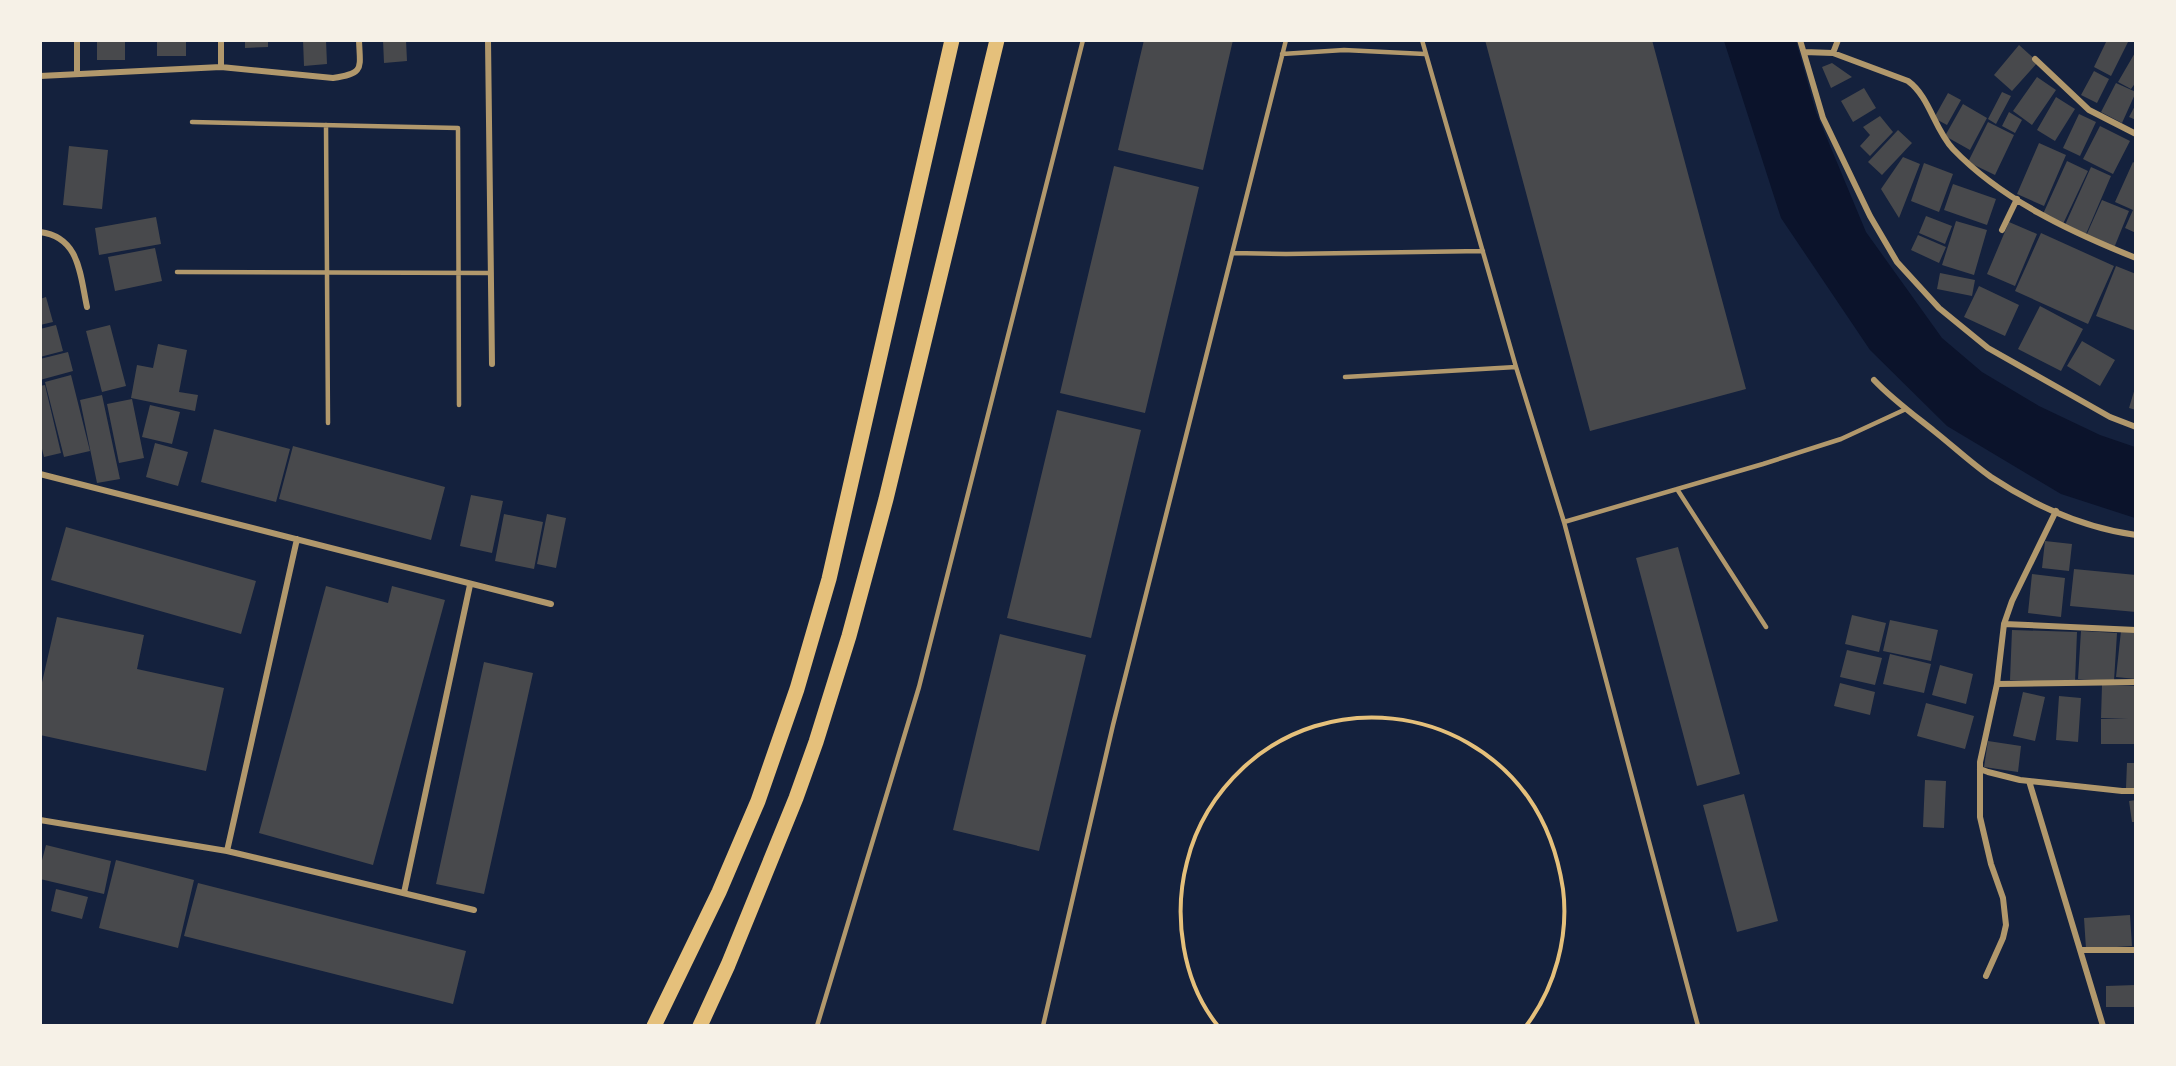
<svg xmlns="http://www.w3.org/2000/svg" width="2176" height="1066" font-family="Arial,sans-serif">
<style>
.water{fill:#0b132b}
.building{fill:#48494c}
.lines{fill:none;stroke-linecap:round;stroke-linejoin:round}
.path{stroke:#e5c07b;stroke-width:4}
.service{stroke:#b1986c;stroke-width:4.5}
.minor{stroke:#b1986c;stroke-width:6}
.motorway{stroke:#e5c07b;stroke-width:15}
</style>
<rect width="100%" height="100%" fill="#14213d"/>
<path class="water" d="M1724 41H1796L1816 112 1866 232 1942 338 1982 372 2039 406 2100 435 2135 447V518L2061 494 1947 426 1870 350 1781 218Z"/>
<path class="building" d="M97 40H125V60H97Z
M157 40H186V56H157Z
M245 40H268V47L245 48Z
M303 40H326L327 64 304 66Z
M383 40H406L407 61 384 63Z
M1144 40H1233L1203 170 1118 150Z
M1485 40H1652L1746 389 1590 431Z
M2107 40H2129L2111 76 2094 67Z
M2019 45 2038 62 2012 91 1994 75Z
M2136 51V82L2131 89 2118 82Z
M1832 63 1852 77 1831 88 1822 67Z
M2094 71 2109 79 2097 103 2081 95Z
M2037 77 2056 90 2032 125 2013 111Z
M2116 83 2136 92 2122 123 2101 112Z
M1864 88 1876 108 1853 122 1841 101Z
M2002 92 2011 96 1996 124 1988 119Z
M1948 93 1961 100 1947 125 1934 118Z
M2056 97 2075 109 2055 141 2037 130Z
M1963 104 1987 118 1970 150 1945 136Z
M2136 104V120L2129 117Z
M2009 112 2022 120 2015 133 2002 126Z
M2079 114 2096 122 2080 156 2063 148Z
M1880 116 1893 132 1870 156 1860 146 1870 135 1863 127Z
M1988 122 2014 135 1995 175 1968 162Z
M2100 126 2130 141 2113 174 2083 159Z
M1898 130 1912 143 1882 175 1868 162Z
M2039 143 2066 155 2044 206 2017 194Z
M69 146 108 150 102 209 63 205Z
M1903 157 1920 164 1899 218 1881 189Z
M2067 161 2088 171 2063 224 2043 214Z
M2133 162 2136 164V233L2125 228 2133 210 2115 202Z
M1924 163 1953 174 1939 212 1911 201Z
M1114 166 1199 187 1145 413 1060 393Z
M2091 167 2111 176 2086 234 2065 225Z
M1953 184 1996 199 1987 225 1944 210Z
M2102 200 2129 211 2114 248 2086 236Z
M1926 216 1952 226 1945 244 1919 233Z
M156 217 161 244 99 255 95 228Z
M1956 221 1987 230 1974 275 1942 265Z
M2009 222 2037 234 2015 286 1987 274Z
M2041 233 2114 266 2088 324 2015 291Z
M1918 235 1946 247 1939 263 1911 250Z
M155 248 162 281 115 291 108 257Z
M2116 266 2136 274V331L2096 316Z
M1940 273 1975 280 1972 296 1937 289Z
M1979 286 2019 305 2005 336 1964 317Z
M46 297 53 322 40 325V299Z
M2040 306 2083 329 2061 371 2018 349Z
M56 325 63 351 40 357V329Z
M110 325 126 386 102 392 86 331Z
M2082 341 2115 360 2100 386 2067 366Z
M158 344 187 350 179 392 198 395 195 411 131 398 137 365 153 368Z
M68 352 73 371 40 380V359Z
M71 375 90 451 64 457 45 382Z
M45 385 61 453 44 457 40 441V386Z
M2135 388H2136V410L2129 408Z
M102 395 120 479 97 483 80 400Z
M132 399 144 458 119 463 107 404Z
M150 405 180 412 172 444 142 437Z
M1057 410 1141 430 1091 638 1007 618Z
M214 429 290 449 276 502 201 482Z
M155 443 188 452 178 486 146 477Z
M293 446 445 487 431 540 279 499Z
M471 495 503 501 492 553 460 546Z
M504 514 543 522 534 569 495 561Z
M547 514 566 518 556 568 537 564Z
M66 527 256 581 241 634 51 580Z
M2045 541 2072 544 2069 571 2042 568Z
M1678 547 1740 774 1697 786 1636 558Z
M2074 569 2136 575V612L2070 606Z
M2032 574 2065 578 2061 617 2028 613Z
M326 586 388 603 392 586 445 600 373 865 259 833Z
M1852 615 1886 623 1879 652 1845 644Z
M57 617 144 635 137 669 224 688 206 771 40 735V691Z
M1890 620 1938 630 1931 661 1883 651Z
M2012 630 2077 632 2075 683 2010 680Z
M2081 631 2117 633 2114 681 2078 679Z
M2121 631 2136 632V679L2116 677Z
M1000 634 1086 655 1039 851 953 830Z
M1847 650 1882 658 1875 685 1840 677Z
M1890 654 1931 664 1924 693 1883 684Z
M484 662 533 673 484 894 436 884Z
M1940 665 1973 674 1966 704 1932 695Z
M1840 683 1875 692 1870 715 1834 706Z
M2102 685 2136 686V744H2101V719L2128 718H2101Z
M2023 692 2045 697 2035 741 2013 736Z
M2059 696 2081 698 2078 742 2056 740Z
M1926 703 1974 716 1965 749 1917 736Z
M1988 741 2021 746 2018 772 1984 767Z
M2127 763H2136V788H2126Z
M1925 780 1946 781 1944 828 1923 827Z
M1744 794 1778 921 1737 932 1703 805Z
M2136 800V822H2132L2129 801Z
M46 845 111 861 104 894 40 879V868Z
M116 860 194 880 178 948 99 928Z
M198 883 466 951 453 1004 184 936Z
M56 889 88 897 82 919 51 911Z
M2130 915 2132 946 2086 949 2084 918Z
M2136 985V1007H2106V986Z"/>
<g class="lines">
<path class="path" d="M1218 1026C1182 982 1173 915 1187 862 1196 825 1216 793 1244 767 1328 690 1462 705 1528 797 1547 824 1558 856 1563 889 1569 936 1555 988 1526 1026"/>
<path class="service" d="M1422 40 1516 367 1564 522 1698 1026
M1282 54 1344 50 1425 54
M192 122 458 128 459 405
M326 125 328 423
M1233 253 1286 254 1483 251
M177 272 491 273
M1345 377 1516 367
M1677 489 1766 627
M1564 522 1763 464 1841 439 1906 409
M817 1026 919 687 1083 40
M1043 1026 1113 725 1286 40"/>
<path class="minor" d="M77 40V73
M221 40V67
M488 40 492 364
M1800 40 1823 118 1870 216 1897 262 1939 308 1988 348 2110 417 2136 427
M1804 52 1833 53 1908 81C1930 97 1934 129 1953 149 2002 200 2071 232 2136 258
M1833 53 1838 40
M2035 59 2089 110 2136 134
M40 76 221 67 333 78C365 73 360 69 359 40
M2002 230 2017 199
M40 232C80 237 80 275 87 307
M1874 380C1892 399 1914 415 1934 431 1953 446 1971 463 1991 477 2035 506 2084 528 2136 535
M40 474 551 604
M2004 624 2136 630
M1997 684 2136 682
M1980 769 1988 772 2020 780 2122 791H2136
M2029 781 2103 1026
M40 820 227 851 474 910
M227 851 297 539
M404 893 470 585
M2081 950H2136
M1986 976 2003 938 2006 925 2003 898 1991 864 1980 817V762L1997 684 2004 624 2012 601 2056 511"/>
<path class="motorway" d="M654 1026 719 892 758 801 797 689 829 579 952 40
M700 1026 728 965 796 798 816 742 849 636 886 499 997 40"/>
</g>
<rect width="2176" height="1066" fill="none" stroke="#f6f1e7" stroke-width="84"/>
</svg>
